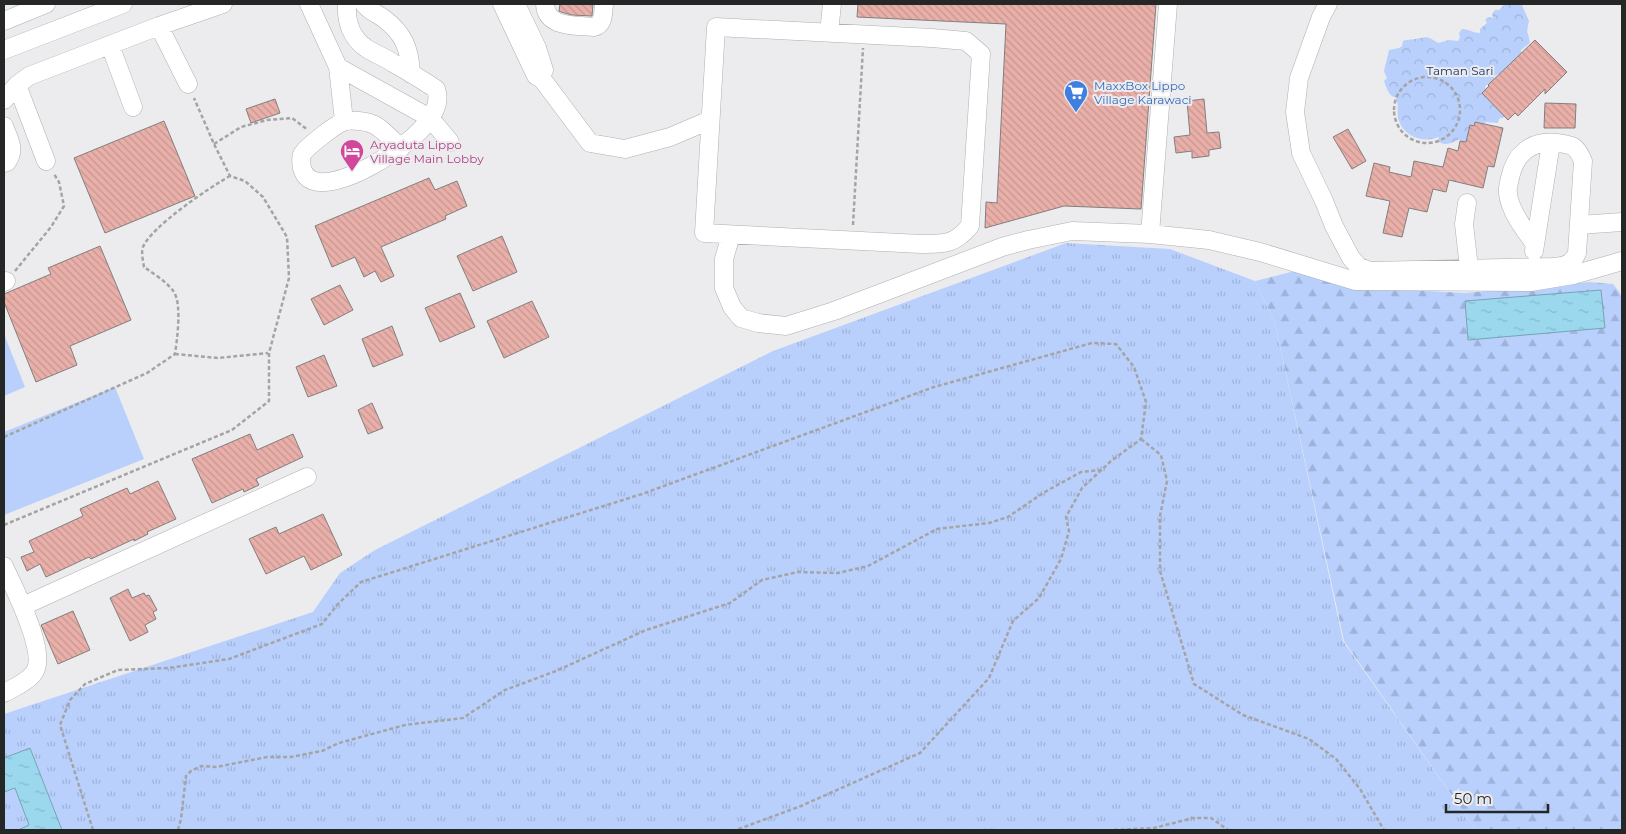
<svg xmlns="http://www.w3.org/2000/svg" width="1626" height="834" font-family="Montserrat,sans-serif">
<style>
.grass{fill:url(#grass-tufts)}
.forest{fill:url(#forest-firs)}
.park{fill:url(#park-crowns)}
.pitch{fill:#b9d0fd}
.water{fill:url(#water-ripples);stroke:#78a3b2}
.building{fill:url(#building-back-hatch);stroke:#817f7e}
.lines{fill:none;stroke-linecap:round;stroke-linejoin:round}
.minor-casing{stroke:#aeafb1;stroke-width:19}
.path{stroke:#a4a4a5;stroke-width:2.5;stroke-dasharray:4 2.5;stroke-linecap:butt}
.minor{stroke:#fff;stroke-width:18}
.labels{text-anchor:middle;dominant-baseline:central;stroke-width:4;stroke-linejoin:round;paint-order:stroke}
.park-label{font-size:12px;fill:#1e366c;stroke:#ececee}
.shop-label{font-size:12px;fill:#366cbe;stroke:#ececee;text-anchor:start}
.hotel-label{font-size:12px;fill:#b23c85;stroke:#ececee;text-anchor:start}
</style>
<defs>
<pattern id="grass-tufts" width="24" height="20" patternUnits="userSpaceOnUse" patternTransform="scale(1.25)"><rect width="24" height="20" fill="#b9d0fd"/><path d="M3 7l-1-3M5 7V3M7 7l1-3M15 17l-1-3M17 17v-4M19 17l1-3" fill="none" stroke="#9fb2d9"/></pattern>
<pattern id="forest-firs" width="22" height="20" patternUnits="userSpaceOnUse" patternTransform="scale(1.25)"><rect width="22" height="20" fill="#b9d0fd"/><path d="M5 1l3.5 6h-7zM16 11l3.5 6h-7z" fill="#9fb2d9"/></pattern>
<pattern id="park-crowns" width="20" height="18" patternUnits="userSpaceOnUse" patternTransform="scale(1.25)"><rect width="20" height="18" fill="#b9d0fd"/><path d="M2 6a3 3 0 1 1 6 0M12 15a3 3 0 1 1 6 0" fill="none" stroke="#9fb2d9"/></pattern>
<pattern id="water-ripples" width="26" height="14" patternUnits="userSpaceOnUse" patternTransform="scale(1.25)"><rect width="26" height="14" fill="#9bd8ee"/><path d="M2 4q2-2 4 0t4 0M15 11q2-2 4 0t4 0" fill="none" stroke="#85b9cc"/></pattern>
<pattern id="building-back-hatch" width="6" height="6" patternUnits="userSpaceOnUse" patternTransform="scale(1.25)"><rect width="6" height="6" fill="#e9afa9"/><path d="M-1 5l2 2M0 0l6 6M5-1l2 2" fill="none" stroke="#c89691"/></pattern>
</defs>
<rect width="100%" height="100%" fill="#ececee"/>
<path class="grass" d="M1066 243 1170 249 1255 281 1275 323 1343 641 1476 830H4V714L313 612 340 573 375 550 773 351Z"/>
<path class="forest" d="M1295 271 1353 287 1465 293 1589 282 1613 284 1620 293 1622 299V830H1476L1344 641 1275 323 1255 281Z"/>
<path class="park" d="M1505 4 1522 5 1529 21 1527 30 1530 43 1521 50V54L1509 66 1503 70V74H1499L1494 76V81L1485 86 1486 91 1507 116 1499 119 1498 123 1486 122 1469 142 1460 141V139C1452 143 1445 147 1438 141L1439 137C1424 143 1405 138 1399 121 1396 114 1399 107 1397 101 1395 95 1396 99 1392 96 1387 92 1386 86 1384 81L1387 78 1384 71 1389 50 1399 48 1402 46 1403 41C1407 39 1410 40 1415 39 1428 37 1426 35 1438 43L1449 40 1458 41 1460 37 1459 33 1462 29C1469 29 1473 33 1480 33V29L1487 23 1485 20 1488 17 1493 18 1492 14 1495 10H1499Z"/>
<path class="pitch" d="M4 334 25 387 4 396Z
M115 387 144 459 4 515V432Z"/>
<path class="water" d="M1601 290 1605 328 1468 340 1465 301Z
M30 748 62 830H18L29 825 15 788 4 792V758Z"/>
<path class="building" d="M560 4H593L592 16 572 15 561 12 559 11Z
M858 4H1156L1141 209 1064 206 985 228 986 202 997 203 1006 24 857 17Z
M1535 40 1567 72 1545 94V89L1518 116 1515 113 1508 120 1482 93 1489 86 1488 85Z
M275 99 280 113 251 123 246 109Z
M1204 99 1207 133 1219 132 1221 148 1209 150V156L1192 158V151L1176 153 1174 137 1190 135 1187 101Z
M1545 103 1576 104 1575 128H1544Z
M164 121 195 196 105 233 74 158Z
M1475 122 1503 128 1494 167 1488 166 1483 188 1449 180 1446 192 1433 189 1427 212 1409 208 1402 237 1383 233 1390 201 1366 196 1374 163 1390 167 1389 172 1411 177 1414 161 1443 167 1448 148 1458 151 1460 141 1466 142 1470 125 1474 126Z
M1348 129 1366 161 1352 169 1333 137Z
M429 178 435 190 457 181 467 206 445 216 446 219 381 247 394 276 381 282 375 271 364 277 355 257 332 267 315 226Z
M502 236 517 272 473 291 457 256Z
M100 246 131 320 70 346 77 365 36 382 4 302V294L51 274 48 268Z
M340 285 353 310 324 325 311 299Z
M460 293 475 327 440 342 425 308Z
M532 301 549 337 504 358 487 321Z
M392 326 403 355 373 367 362 339Z
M324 355 337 386 308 397 296 367Z
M372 403 383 428 368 434 358 410Z
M250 434 257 450 293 434 303 457 256 479 259 485 244 492 243 489 212 503 192 459Z
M158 481 176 519 147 532 148 534 134 541V539L91 559 89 557 46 577 40 564 27 571 21 557 34 552 29 541 83 516 80 509 127 488 130 494Z
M323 514 342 555 311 570 304 556 266 574 249 539 276 527 279 534Z
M128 589 132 598 144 593 146 596 149 595 157 610 153 612 156 619 145 625 148 632 130 641 110 598Z
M73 611 90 650 58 664 41 625Z"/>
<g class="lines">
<g class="minor-casing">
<path id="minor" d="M309 4 338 67 430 118 450 142
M347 4C346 21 351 38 366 48 374 54 385 57 393 63 408 71 422 80 436 89 449 125 372 169 344 178 329 183 307 187 302 168 301 163 300 157 303 153 308 146 338 122 346 121 352 120 366 121 372 124 380 126 394 142 401 148
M364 4C369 11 376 13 383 18 404 33 410 50 411 74
M502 4 536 76 542 79 590 143 625 149 670 137 710 120
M516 4 537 48 544 70
M545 4C546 28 575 25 594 27 604 25 603 13 604 4
M1328 4 1321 17 1299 78 1295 112 1301 153 1324 201 1334 226 1351 258 1359 267 1370 271 1552 267C1564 266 1572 265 1577 253L1583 161C1576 145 1573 145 1557 143 1531 140 1515 154 1510 178 1509 183 1507 189 1508 193 1509 210 1525 231 1535 244
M4 21 46 4
M159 26 188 84
M716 27 932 38 966 41 981 54 970 226C954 245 944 244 921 244L704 233Z
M829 33 832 4
M110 45 133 107
M4 50 123 4
M338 67 344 121
M17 85 46 161
M4 100 17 85 29 76 159 26 223 4
M4 126C9 139 16 150 7 162L4 163
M1467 203 1464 224 1469 268
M1579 225 1622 222
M1150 234 1168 4
M731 235 724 259V288L732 307 741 318 758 323 786 326 834 311 1002 247 1028 240 1072 231 1150 234 1209 240 1260 252 1355 281 1531 282 1573 275 1622 261
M1534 251 1551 143
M4 282 6 281
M4 566C13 587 50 655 33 674 26 683 13 688 4 693
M23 606 307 477"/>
</g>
<path class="path" d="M1394 110a33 33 0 1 1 66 0a33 33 0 1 1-66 0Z
M214 144 241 127 267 120 292 118 308 130
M853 225 863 48
M15 271 51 227 64 206 59 182 54 174
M175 354 218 358 268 353
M4 437 147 373 175 354C177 340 182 305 174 292 167 282 154 274 144 267 143 261 141 252 143 247 151 227 210 187 230 176
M1141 439 1161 455 1167 481 1160 516V571L1194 684 1243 715 1309 739 1336 759 1360 789 1384 830
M4 525 232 430 269 401V353L289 278 287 237 263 197 245 181 230 176 214 144 194 98
M93 830 60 725 70 700 85 684 118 670 169 668 229 659 322 624 338 604 361 582 642 494 934 387 1092 343 1116 344 1134 367 1146 402 1141 439 1111 461 1082 488 1066 517 1069 531 1061 559 1039 598 1013 621 989 678 920 753 801 806 736 830
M178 830 181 819 186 776 191 771 201 766 216 767 267 757H291L322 751 339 743 405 725 463 718 505 690 556 671 646 630 730 603 762 580 798 572 838 573 868 566 937 529 989 523 1008 517 1043 493 1081 472 1100 470
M983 830H994
M1114 830 1154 828 1193 818H1211L1228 830"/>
<use href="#minor" class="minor"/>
</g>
<defs>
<g id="supermarket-pin" transform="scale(1.25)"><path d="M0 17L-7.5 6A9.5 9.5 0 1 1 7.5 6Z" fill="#3f7fe0" stroke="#ececee"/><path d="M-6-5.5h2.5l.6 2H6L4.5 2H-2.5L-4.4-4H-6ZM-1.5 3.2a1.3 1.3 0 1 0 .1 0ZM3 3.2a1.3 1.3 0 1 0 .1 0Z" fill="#fff"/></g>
<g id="hotel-pin" transform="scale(1.25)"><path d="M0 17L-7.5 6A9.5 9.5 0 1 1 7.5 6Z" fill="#d1479c" stroke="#ececee"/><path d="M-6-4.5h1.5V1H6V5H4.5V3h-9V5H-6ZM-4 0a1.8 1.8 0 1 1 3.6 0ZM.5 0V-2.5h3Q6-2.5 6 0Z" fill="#fff"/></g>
</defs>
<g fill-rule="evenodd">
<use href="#supermarket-pin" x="1076" y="92"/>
<use href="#hotel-pin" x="352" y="151"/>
</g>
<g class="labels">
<g class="park-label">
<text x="1460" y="70">Taman Sari</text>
</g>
<g class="shop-label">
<text x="1094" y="85">MaxxBox Lippo<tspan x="1094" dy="14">Village Karawaci</tspan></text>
</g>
<g class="hotel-label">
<text x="370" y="144">Aryaduta Lippo<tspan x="370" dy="14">Village Main Lobby</tspan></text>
</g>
</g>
<rect width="1626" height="834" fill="none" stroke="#252626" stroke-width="10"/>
<path d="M1446 804v8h102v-8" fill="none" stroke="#252626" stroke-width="2.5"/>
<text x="1454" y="804" font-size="15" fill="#252626" stroke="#ececee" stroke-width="4" paint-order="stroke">50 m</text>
</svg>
